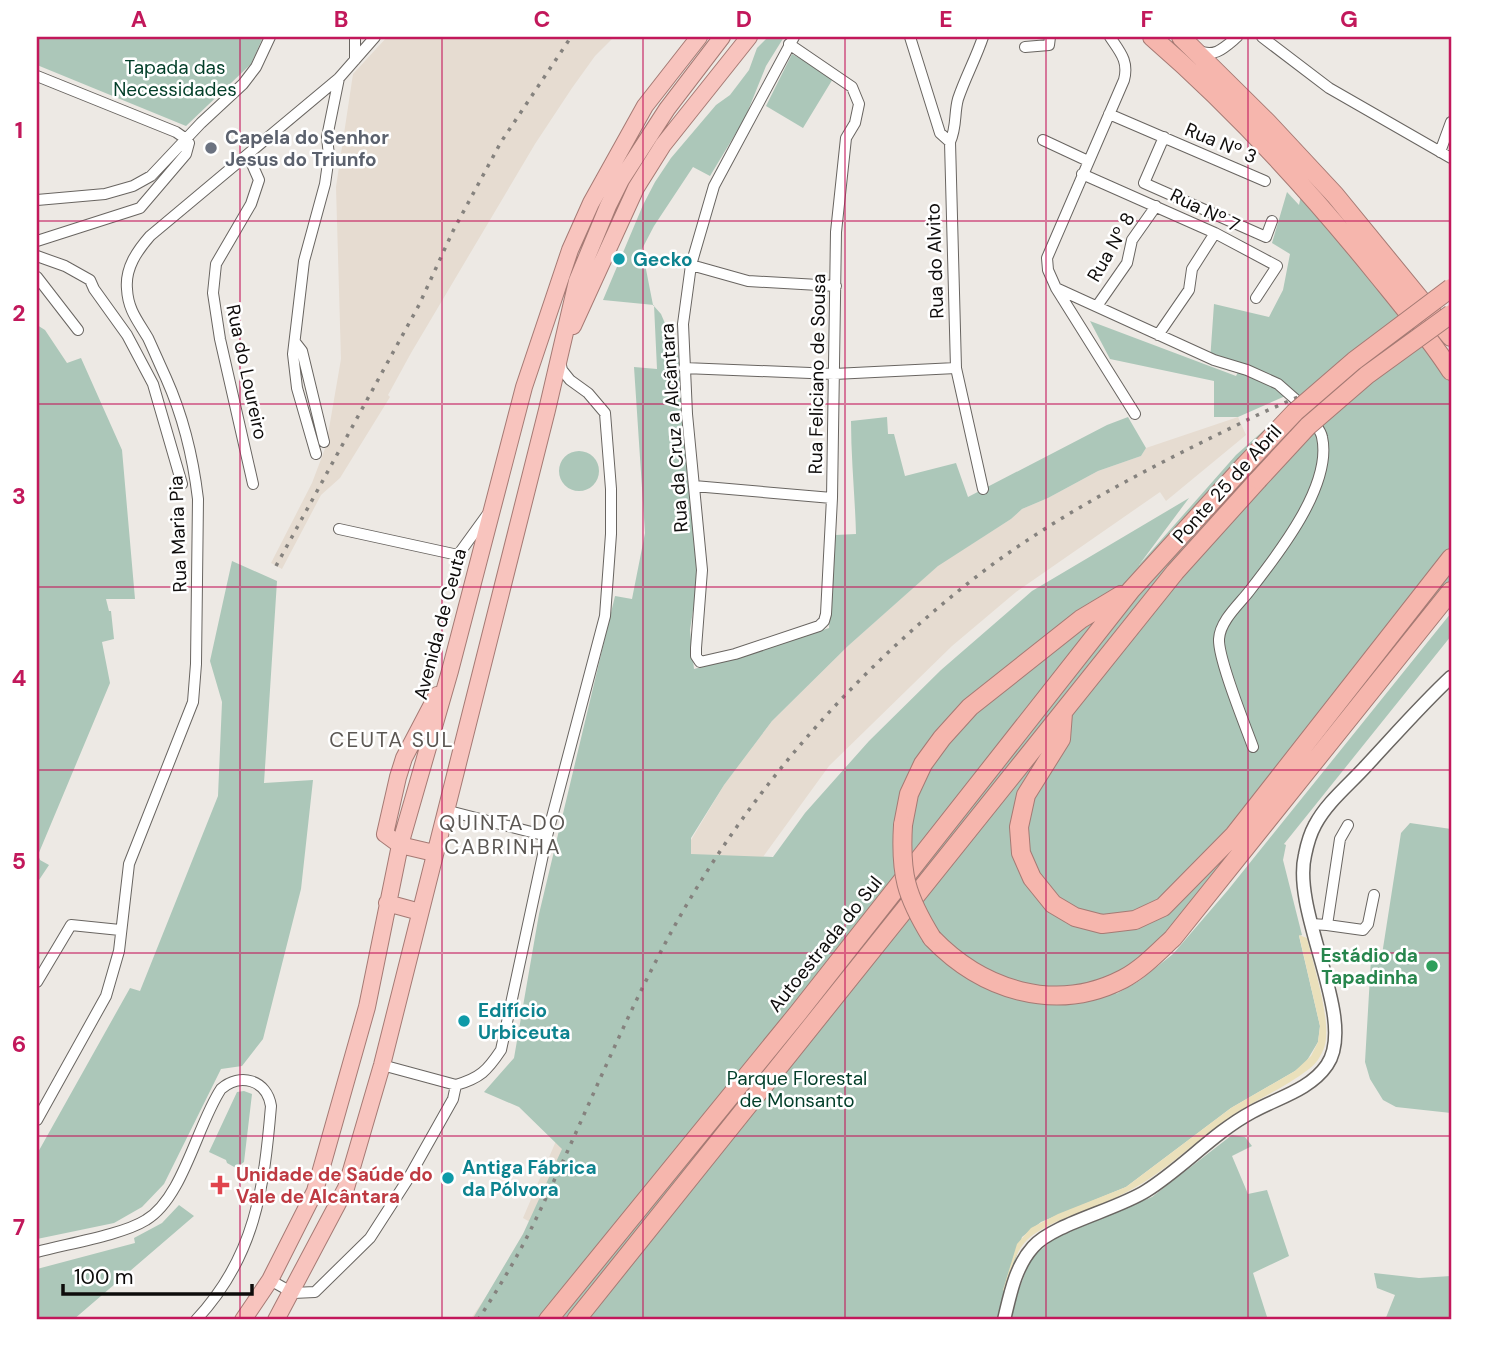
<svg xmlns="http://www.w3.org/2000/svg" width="1488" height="1357" font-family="'DM Sans',sans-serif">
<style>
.built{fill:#e6dcd1}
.green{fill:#acc7b9}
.sand{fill:#eae0bb}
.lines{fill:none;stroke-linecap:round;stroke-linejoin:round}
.minor-casing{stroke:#696561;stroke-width:12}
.tertiary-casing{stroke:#696561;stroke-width:15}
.trunk-casing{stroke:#a57a74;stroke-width:18}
.motorway-casing{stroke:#a57a74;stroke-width:20}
.minor{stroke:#fff;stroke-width:10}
.tertiary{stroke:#fff;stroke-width:12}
.trunk{stroke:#f8c4be;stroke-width:16}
.motorway{stroke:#f6b6ad;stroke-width:18}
.rail{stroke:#85827e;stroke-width:3.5;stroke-dasharray:3.5 7;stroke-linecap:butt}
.motorway-bridge-casing{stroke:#a57a74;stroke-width:20;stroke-linecap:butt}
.motorway-bridge{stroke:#f6b6ad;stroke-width:18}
.grid{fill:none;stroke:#c2185b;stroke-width:2;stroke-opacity:0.55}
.worship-dot{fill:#6b7280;stroke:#fff;stroke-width:2.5}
.culture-dot{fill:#0f9aa8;stroke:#fff;stroke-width:2.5}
.leisure-dot{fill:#2e9e5b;stroke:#fff;stroke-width:2.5}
.health-dot{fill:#e0444e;stroke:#fff;stroke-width:2.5}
.labels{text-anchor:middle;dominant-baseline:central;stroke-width:5;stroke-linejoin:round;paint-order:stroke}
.park-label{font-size:19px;fill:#023e29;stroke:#fff}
.worship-label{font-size:19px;font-weight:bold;fill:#5b616d;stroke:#fff;text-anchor:start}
.street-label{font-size:19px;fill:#0e0c0b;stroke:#fff}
.culture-label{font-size:19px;font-weight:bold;fill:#0d838f;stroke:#fff;text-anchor:start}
.leisure-label{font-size:19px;font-weight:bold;fill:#27864d;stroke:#fff;text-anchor:end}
.health-label{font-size:19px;font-weight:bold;fill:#be3a42;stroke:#fff;text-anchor:start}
.neighbourhood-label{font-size:21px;letter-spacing:2px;fill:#5b5753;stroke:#fff}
.neatline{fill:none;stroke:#c2185b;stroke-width:2.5}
.grid-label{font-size:23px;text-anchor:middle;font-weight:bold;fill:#c2185b}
</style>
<rect width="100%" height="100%" fill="#ede9e4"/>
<path class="built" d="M387 37H614L595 56 572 88 535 144 411 353 388 395 390 397 340 478 321 495 282 569 271 563 312 483 326 446 341 359 336 187 353 74Z
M1238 417 1246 435 1166 501 1160 492 1016 592 952 646 829 766 731 901 504 1320H470L492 1288 530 1222 523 1218 670 875 724 785 772 721 848 646 940 564 1011 519 1022 509 1048 498 1098 471 1141 456 1146 448Z"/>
<path class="green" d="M37 37H263L251 64 186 126 37 65Z
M768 37H784L766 66 745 118 710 176 693 167 654 226 642 249 653 305 661 314 684 368 700 565 690 630 694 669 736 658 829 628 835 535 856 534C855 496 851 459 851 421L887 417 888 434H894L905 476 956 463 968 497 1107 425 1128 417 1146 448 1141 456 1098 471 1048 498 1022 509 1011 519 938 566 848 646 772 721 724 785 691 838V854L773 857 805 813 869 741 941 670 1032 591 1189 498 1139 565 1236 455 1298 400 1290 394 1238 417H1214V381L1110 359 1090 321 1236 376 1239 370 1210 361 1214 304 1269 317 1283 290 1290 254 1272 243 1287 192 1299 205 1305 176 1359 239 1426 322 1451 357V579L1116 994 1139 981 1173 954 1228 890 1451 613V636L1284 844 1286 845 1283 860 1302 935 1299 936 1320 1026 1318 1042 1306 1062 1295 1071 1231 1108 1126 1187 1041 1222 1022 1237 998 1320H472L523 1234 562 1149 519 1107 484 1092 514 1058 539 914 615 596 632 599 645 533 634 367 657 369 654 305 603 300 643 205 655 182 671 158 716 105 730 95 749 70 757 48Z
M792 54 834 77 803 128 766 106Z
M37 325 45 330 67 363 81 358 122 450 135 599H106L109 611H111L114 639 102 642 110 683 38 855 40 860 49 865 37 883Z
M559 471a20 20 0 1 1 40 0a20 20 0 1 1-40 0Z
M232 561 277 581 264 783 313 780 301 889 263 1039 242 1066 221 1069 164 1184 142 1207 114 1223 37 1239V1154L130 988 140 991 218 796 222 702 210 661Z
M1410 823 1451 829V1113L1396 1107 1383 1100 1370 1079 1365 1062 1371 959 1381 961 1401 833Z
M244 1091 252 1094 244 1162 236 1168 227 1163 226 1160 209 1152 237 1092Z
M1232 1135 1245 1137 1252 1146 1232 1156 1248 1194 1267 1190 1289 1256 1253 1273 1268 1320H1011L1018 1292 1031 1258 1055 1238 1152 1197Z
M179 1205 194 1216 73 1320H37V1269L135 1243 134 1238 162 1223Z
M1374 1273 1419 1278 1451 1276V1320H1385L1395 1295 1377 1288Z"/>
<path class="sand" d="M1299 935 1307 938C1313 964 1333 1024 1324 1048 1321 1056 1316 1064 1309 1069 1284 1089 1253 1100 1227 1119 1192 1144 1162 1175 1123 1194 1097 1208 1046 1221 1027 1240 1013 1254 1010 1275 1005 1293L1003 1290 1017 1244 1031 1228 1058 1214 1126 1187 1231 1108 1295 1071 1311 1056 1318 1042 1320 1026Z"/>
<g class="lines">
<g class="minor-casing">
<path id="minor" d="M910 37 940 133 950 142
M1110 37C1120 52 1129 61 1124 80L1047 258 1048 270 1056 288 1135 414
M1262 37 1329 88 1451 158
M789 44 852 87 859 104 855 123 846 138 836 232 832 498 826 614 824 621 819 626 735 654 700 662 696 656V648L702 570 687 414 683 324 691 265 714 186 794 37
M1025 47 1049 45 1050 37
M1198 50C1214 59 1225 47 1237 37
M355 60V37
M37 76 176 132 186 139
M1109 114 1265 181
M1164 137 1144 183 1266 237 1272 221
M1043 140 1088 161
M1440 152 1451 122
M248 155 259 180 251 204 216 264 213 293 220 339 253 484
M1082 174 1215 233 1277 266 1256 298
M37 200 105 194 133 186 151 176 201 123 243 84 256 67 270 37
M37 241 140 208 186 154 189 143 186 139
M37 256 65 266 90 280 94 289 127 335 153 384 182 484
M691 265 748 281 836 286
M37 277 78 330
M1056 288 1214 360 1247 370 1278 384 1303 406
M1097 306 1127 263 1132 240 1156 206
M1158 335 1189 290 1192 269 1215 233
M295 342 302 351 324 442
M684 368 834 374 956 368
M316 454 297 388 293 354 304 261 325 184 329 156 327 137 339 78
M694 486 832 498
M983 489 956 368 950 142C957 127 954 113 958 99 965 78 976 58 983 37
M339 529 458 555 487 515
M1253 747C1245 725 1218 659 1219 639 1220 622 1237 606 1247 594 1276 557 1333 486 1322 437 1321 431 1315 424 1312 419
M445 810 547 836
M1311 924 1327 925 1340 839 1348 825
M1327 925 1363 930 1368 924 1374 895
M37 982 71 925 120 930
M382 1065 456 1085
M37 1120 106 996 119 951 129 864 193 702 196 664 198 499C193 457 183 416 166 378 160 365 154 351 148 338 138 321 128 310 127 289 125 268 137 251 150 236L339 78 375 37
M37 1252C66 1244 122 1235 146 1220 183 1198 197 1125 221 1089 240 1072 267 1080 271 1106 264 1189 255 1257 196 1320
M270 1280 293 1293 315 1292 370 1238 408 1179 453 1099 456 1085C480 1078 487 1071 501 1050L547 836 605 616 611 534V489L605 413 588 393 570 380 562 370 560 361"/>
</g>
<g class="tertiary-casing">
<path id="tertiary" d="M1004 1320C1010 1295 1015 1267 1033 1247 1053 1224 1116 1210 1146 1191 1183 1168 1213 1133 1252 1112 1277 1098 1310 1090 1327 1065 1358 1020 1291 913 1305 855 1307 845 1310 834 1315 825 1327 802 1350 784 1367 765 1395 735 1421 705 1451 677"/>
</g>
<g class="trunk-casing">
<path id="trunk" d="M573 326 636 188 663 145 749 37
M434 853 400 845 385 834 398 777 404 758 437 695
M387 903 420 912
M243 1320 270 1280 315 1191 367 1007 400 845 450 671 524 387 570 250 591 203 645 106 699 37
M276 1320 346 1188 382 1065 547 410 577 281 608 206 621 180 667 109 722 37"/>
</g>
<g class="motorway-casing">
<path id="motorway" d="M1152 37C1234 108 1308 189 1376 273 1402 305 1429 337 1451 371
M1181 37 1267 122 1335 195 1451 337
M1063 713 1061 739 1026 795 1019 827 1021 853 1032 878 1053 904 1075 917 1102 924 1135 920 1163 907 1234 835 1451 558
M903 825 909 794 923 764 942 738 970 707 1081 619 1121 595
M932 938C982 990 1055 1014 1123 979 1142 969 1157 953 1173 938L1451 591
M548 1320 798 1013 1131 590 1244 466
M576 1320 1175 572 1258 480"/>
</g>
<use href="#minor" class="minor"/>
<use href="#tertiary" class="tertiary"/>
<use href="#trunk" class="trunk"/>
<use href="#motorway" class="motorway"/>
<path class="rail" d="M276 566 419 305 453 231 501 142 571 37
M478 1320C498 1289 517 1258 533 1225 576 1137 612 1046 657 959 735 806 849 674 985 570 1064 511 1151 467 1239 424 1278 404 1320 390 1358 367 1391 347 1421 320 1451 296"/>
<g class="motorway-bridge-casing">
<path id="motorway-bridge" d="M1244 466 1295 412 1354 361 1451 288
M1258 480 1308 426 1367 375 1451 314
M903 825C900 874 906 896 932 938"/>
</g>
<use href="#motorway-bridge" class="motorway-bridge"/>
</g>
<path class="grid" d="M240 37V1320M442 37V1320M643 37V1320M845 37V1320M1046 37V1320M1248 37V1320M37 221H1451M37 404H1451M37 587H1451M37 770H1451M37 953H1451M37 1136H1451"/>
<circle class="worship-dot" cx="211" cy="148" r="7"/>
<g class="culture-dot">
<circle cx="619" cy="259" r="7"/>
<circle cx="464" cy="1021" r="7"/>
<circle cx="448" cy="1178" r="7"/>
</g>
<circle class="leisure-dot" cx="1432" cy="966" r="7"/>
<path class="health-dot" d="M216.5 1174.5h7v7h7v7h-7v7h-7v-7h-7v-7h7z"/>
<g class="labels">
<g class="park-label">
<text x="175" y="67">Tapada das<tspan x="175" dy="22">Necessidades</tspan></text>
<text x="797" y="1078">Parque Florestal<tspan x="797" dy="22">de Monsanto</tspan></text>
</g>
<g class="worship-label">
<text x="225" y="137">Capela do Senhor<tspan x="225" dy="22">Jesus do Triunfo</tspan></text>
</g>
<g class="street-label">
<text transform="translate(1221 143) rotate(23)">Rua Nº 3</text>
<text transform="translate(1205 210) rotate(26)">Rua Nº 7</text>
<text transform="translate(1111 247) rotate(-60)">Rua Nº 8</text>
<text transform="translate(935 261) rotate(-92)">Rua do Alvito</text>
<text transform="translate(247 372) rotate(78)">Rua do Loureiro</text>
<text transform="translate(817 374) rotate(-89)">Rua Feliciano de Sousa</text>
<text transform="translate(674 428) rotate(-94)">Rua da Cruz a Alcântara</text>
<text transform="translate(1227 484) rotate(-48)">Ponte 25 de Abril</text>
<text transform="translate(178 534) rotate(-92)">Rua Maria Pia</text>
<text transform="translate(440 624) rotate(-75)">Avenida de Ceuta</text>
<text transform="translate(825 944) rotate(-51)">Autoestrada do Sul</text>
</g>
<g class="culture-label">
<text x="633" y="259">Gecko</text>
<text x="478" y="1010">Edifício<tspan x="478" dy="22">Urbiceuta</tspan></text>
<text x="462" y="1167">Antiga Fábrica<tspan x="462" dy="22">da Pólvora</tspan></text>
</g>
<g class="leisure-label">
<text x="1418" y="955">Estádio da<tspan x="1418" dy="22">Tapadinha</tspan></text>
</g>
<g class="health-label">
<text x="236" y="1174">Unidade de Saúde do<tspan x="236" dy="22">Vale de Alcântara</tspan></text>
</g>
<g class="neighbourhood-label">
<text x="392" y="740">CEUTA SUL</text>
<text x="503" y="823">QUINTA DO<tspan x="503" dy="24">CABRINHA</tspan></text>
</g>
</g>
<rect width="1488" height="1357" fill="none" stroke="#ffffff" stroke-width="77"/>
<path d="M63 1284v10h189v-10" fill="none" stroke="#0e0c0b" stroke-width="3.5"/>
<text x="74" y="1284" font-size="21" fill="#0e0c0b" stroke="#ffffff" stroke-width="5" paint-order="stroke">100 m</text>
<rect x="38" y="38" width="1412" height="1280" class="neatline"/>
<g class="grid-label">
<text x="139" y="27">A</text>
<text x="341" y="27">B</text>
<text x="542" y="27">C</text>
<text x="744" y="27">D</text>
<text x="946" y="27">E</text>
<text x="1147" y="27">F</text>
<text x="1349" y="27">G</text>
<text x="19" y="138">1</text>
<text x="19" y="321">2</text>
<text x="19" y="504">3</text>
<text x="19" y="686">4</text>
<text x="19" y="869">5</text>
<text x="19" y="1052">6</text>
<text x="19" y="1235">7</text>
</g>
</svg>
